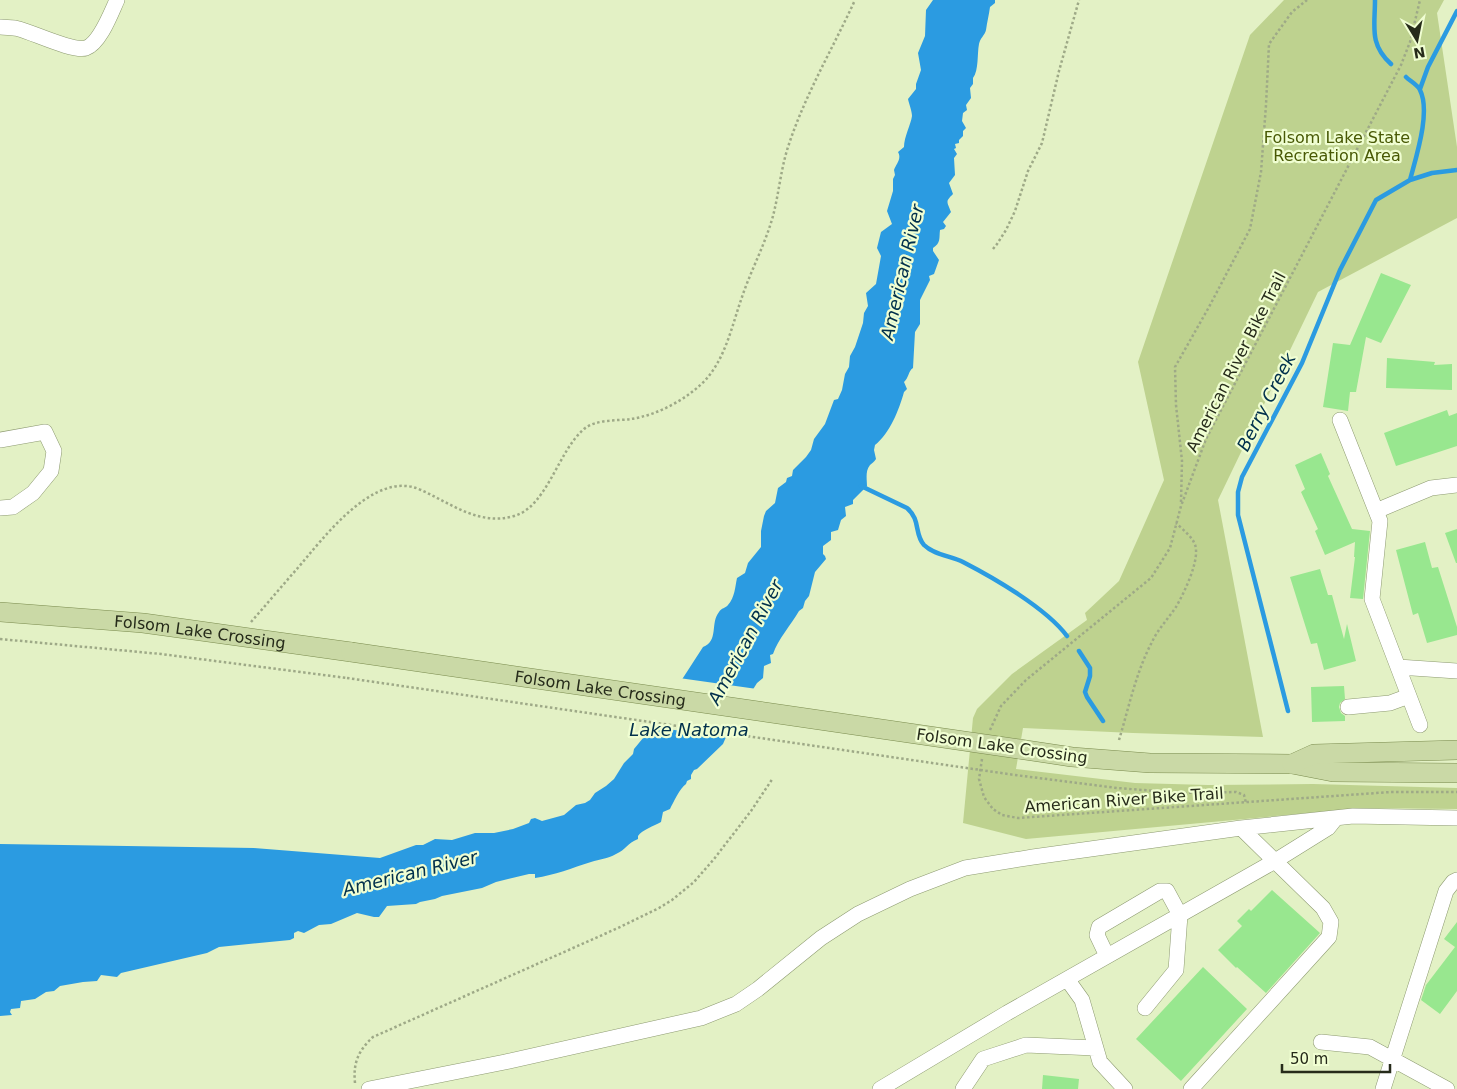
<svg xmlns="http://www.w3.org/2000/svg" width="1457" height="1089" font-family="'DejaVu Sans',sans-serif">
<style>
.green{fill:#bed28f}
.water{fill:#2b9be1}
.pier{fill:#e3f1c5}
.lines{fill:none;stroke-linecap:round;stroke-linejoin:round}
.stream{stroke:#2b9be1;stroke-width:4.5}
.building{fill:#98e78f}
.minor-casing{stroke:#8d9a71;stroke-width:16}
.major-casing{stroke:#7a8b4e;stroke-width:20}
.path{stroke:#9ea987;stroke-width:2.5;stroke-dasharray:2.5 2.5;stroke-linecap:butt}
.minor{stroke:#fff;stroke-width:15}
.major{stroke:#cad9a6;stroke-width:19}
.major-bridge-casing{stroke:#7a8b4e;stroke-width:20;stroke-linecap:butt}
.path-bridge{stroke:#9ea987;stroke-width:2.5;stroke-dasharray:2.5 2.5;stroke-linecap:butt}
.major-bridge{stroke:#cad9a6;stroke-width:19}
.labels{text-anchor:middle;dominant-baseline:central;stroke-width:4.5;stroke-linejoin:round;paint-order:stroke}
.park-label{font-size:16px;fill:#485905;stroke:#f0fed2}
.street-label{font-size:16px;fill:#262b1a;stroke:#f0fed2}
.water-label{font-size:18px;font-style:italic;fill:#01304c;stroke:#f0fed2}
</style>
<rect width="100%" height="100%" fill="#e3f1c5"/>
<path class="green" d="M1284 0H1444L1437 13 1457 147V218L1318 292 1218 500 1263 737 1133 733 1023 728 1016 769 1135 783 1208 785 1313 784 1457 788V809L1364 808 1026 839 963 823 973 718 977 709 1012 674 1087 620 1085 613 1119 581 1164 480 1138 362 1250 35Z"/>
<path class="water" d="M933 0H995V3L990 7C989 15 987 22 986 30 985 35 980 38 979 44 977 54 979 70 973 78V84L970 88 971 98 966 105 967 110 963 113 962 121 966 128 963 131V136L959 140V143L955 144 956 148 954 149 957 154 954 158 955 175 949 183 953 194C945 202 947 201 951 212L943 222 946 226 944 229 940 230C939 238 941 243 933 248V251L939 260 934 274 929 276 930 280 920 300V324L915 332 913 368C908 371 909 378 904 382L907 389 904 392C899 410 890 433 875 445L874 450 876 459C874 462 872 463 870 465 865 471 867 480 867 486L853 500V504L845 507 846 516 841 520 838 530 831 532V540L823 546V554L825 556 826 559 815 572 809 596 805 601 803 608 799 611C791 625 778 639 773 654L770 655 771 663 764 666 763 678 757 683 732 723 723 744 697 769 694 770 691 775V779L687 781 686 784C680 788 673 803 670 809L663 812 661 822C654 826 642 830 638 836V839C627 843 626 850 616 854 607 859 600 859 591 862 572 868 555 875 535 878V874H529L496 882 482 888 442 896 435 899 420 902 416 904 387 906 379 917H374L357 913 331 924 319 925 304 933 298 931 294 933V938L290 940 219 947 207 953 121 973 117 977 101 975 97 981 83 982 60 986 54 991 46 992 35 999 21 1001 20 1008 11 1009 10 1012 12 1015 0 1016V844L254 848 380 858 416 845H423L435 839 452 840 475 833H494L513 829 529 823 531 819 535 818 542 821 564 815 576 805 585 803 590 800 595 793 606 786 614 779 624 763 633 754 634 749 648 732 703 647C719 641 710 623 719 612 721 608 726 608 728 605 735 597 735 587 737 578L745 573 748 563 761 547V531L764 516 766 511 775 503 778 488 786 482 787 478 792 476 793 470 806 457 811 450 814 439 825 424 834 400 838 399 842 390 845 374 849 367 850 356 855 347 863 323 864 313 868 306 866 293 876 284 881 256 877 248 881 232 892 224 887 211 893 191V179L895 175 894 170C896 164 902 159 898 152L904 147C904 137 911 124 912 116 912 111 909 104 908 99L916 89V84L921 70 918 53 925 36 926 10Z"/>
<path class="pier" d="M679 678 757 689 750 703 739 715 728 738 648 726 653 714 669 695 670 688 674 682Z"/>
<g class="lines">
<path class="stream" d="M1375 0C1375 27 1369 44 1391 64
M1406 77C1410 81 1418 85 1420 90 1431 112 1416 157 1410 180
M1420 89 1428 67 1457 11
M861 486 907 508C921 520 914 534 924 545 934 555 951 556 963 562 994 578 1046 608 1067 636
M1079 651 1090 668V676L1085 692 1087 697 1103 721
M1288 711 1238 515V492L1242 477 1302 363 1340 270 1376 200 1410 180 1432 173 1457 170"/>
</g>
<path class="building" d="M1381 273 1411 285 1381 343 1366 337 1356 392H1350L1348 411 1323 407 1333 343 1350 345Z
M1387 358 1435 362 1434 365 1452 364V390L1386 388Z
M1447 410 1449 416 1457 413V446L1396 466 1384 433Z
M1321 453 1330 474 1328 476 1352 529 1370 531 1363 599 1350 598 1355 557H1354L1355 542 1325 555 1315 531 1318 529 1301 492 1305 489 1295 465Z
M1457 529V563H1456L1445 533Z
M1425 542 1432 568 1438 567 1457 627V635L1427 643 1418 613 1413 615 1396 550Z
M1320 569 1328 595H1332L1344 639 1347 624 1356 661 1324 670 1317 643 1311 644 1290 577Z
M1344 686 1345 699 1340 703 1339 707 1341 713 1345 716V721L1312 722 1311 687Z
M1272 890 1320 933 1266 993 1237 967 1236 968 1218 950 1242 926 1237 921 1249 909 1251 911Z
M1457 922V991L1440 1014 1421 1000 1426 985 1455 947 1444 939Z
M1203 967 1247 1009 1181 1081 1136 1039Z
M1043 1075 1079 1079 1078 1089H1042Z"/>
<g class="lines">
<g class="minor-casing">
<path id="minor" d="M0 27C6 28 13 27 19 29 34 33 73 52 86 48 100 43 111 13 117 0
M1340 420 1380 521 1372 599 1420 725
M0 440 45 432 54 451 51 471 33 493 13 507 0 508
M1376 511 1431 488 1457 485
M1398 667 1457 671
M1348 707 1390 703 1409 696
M1107 956 1097 935 1099 927 1160 891H1167L1180 915 1176 970 1145 1008
M1067 979 1082 1000 1100 1062 1125 1089
M1321 1042 1370 1047 1447 1089
M369 1089 505 1062 701 1018 736 1004 758 989 821 938 858 914 910 889 965 868 1033 857 1241 828 1353 816 1457 818
M880 1089 1007 1013 1275 861 1328 828 1336 818
M963 1089 983 1059 1026 1045 1095 1048
M1191 1089 1329 937 1331 922 1323 908 1241 828
M1383 1089 1446 891 1453 882 1457 880"/>
</g>
<g class="major-casing">
<g id="major">
<path id="s1" d="M0 612 143 623 351 652"/>
<path d="M1019 749 1072 757 1150 763 1292 764 1333 772 1457 773"/>
<path d="M1292 764 1314 754 1457 750"/>
</g>
</g>
<path class="path" d="M993 249 997 244 1006 230 1015 211 1028 171 1042 143 1059 71 1079 0
M1181 502 1182 461 1176 405 1175 367 1209 307 1250 229 1261 172 1266 105 1269 44 1292 12 1307 0
M251 622C266 605 281 587 296 570 323 539 374 468 421 490 452 504 479 526 514 516 547 507 558 451 584 429 596 419 616 421 631 419 658 415 690 398 708 377 726 355 732 326 741 300 750 272 765 245 773 216 779 193 781 167 789 144 806 93 833 48 855 0
M0 639 161 654 347 678
M990 730 1001 706 1026 680 1151 578 1170 548 1181 506 1206 439 1401 65 1410 42 1420 0
M1119 740C1129 707 1136 672 1152 642 1158 629 1168 619 1176 607 1184 593 1197 566 1196 550 1196 539 1183 530 1176 523
M982 759 979 779 984 797 993 809 1002 815 1018 818 1391 792H1457
M1015 775 1117 788 1182 793 1236 792 1244 795 1246 803
M355 1083C353 1063 358 1051 373 1037L618 928 659 908 672 900 694 882 714 859 751 811 773 778"/>
<use href="#minor" class="minor"/>
<use href="#major" class="major"/>
<g class="major-bridge-casing">
<g id="major-bridge">
<path id="s2" d="M351 652 1019 749"/>
</g>
</g>
<path class="path-bridge" d="M347 678 1015 775"/>
<use href="#major-bridge" class="major-bridge"/>
</g>
<g class="labels">
<g class="park-label">
<text x="1337" y="137">Folsom Lake State<tspan x="1337" dy="18">Recreation Area</tspan></text>
</g>
<g class="street-label">
<text transform="translate(1236 362) rotate(-63)">American River Bike Trail</text>
<text stroke="none"><textPath href="#s1" startOffset="201">Folsom Lake Crossing</textPath></text>
<text stroke="none"><textPath href="#s2" startOffset="252">Folsom Lake Crossing</textPath></text>
<text transform="translate(1002 746) rotate(8)">Folsom Lake Crossing</text>
<text transform="translate(1124 800) rotate(-4)">American River Bike Trail</text>
</g>
<g class="water-label">
<text transform="translate(902 272) rotate(-77)">American River</text>
<text transform="translate(1266 402) rotate(-63)">Berry Creek</text>
<text transform="translate(745 642) rotate(-62)">American River</text>
<text x="689" y="729">Lake Natoma</text>
<text transform="translate(410 873) rotate(-14)">American River</text>
</g>
</g>
<g transform="translate(1417 40) rotate(170)" stroke="#f0fed2" stroke-width="4" paint-order="stroke">
<path d="M0-4L9 19L0 12L-9 19Z" fill="#262b1a"/>
<text y="-8" font-size="14" font-weight="bold" text-anchor="middle" fill="#262b1a">N</text>
</g>
<path d="M1282 1064v8h108v-8" fill="none" stroke="#262b1a" stroke-width="2.5"/>
<text x="1290" y="1064" font-size="15" fill="#262b1a" stroke="#f0fed2" stroke-width="4" paint-order="stroke">50 m</text>
</svg>
